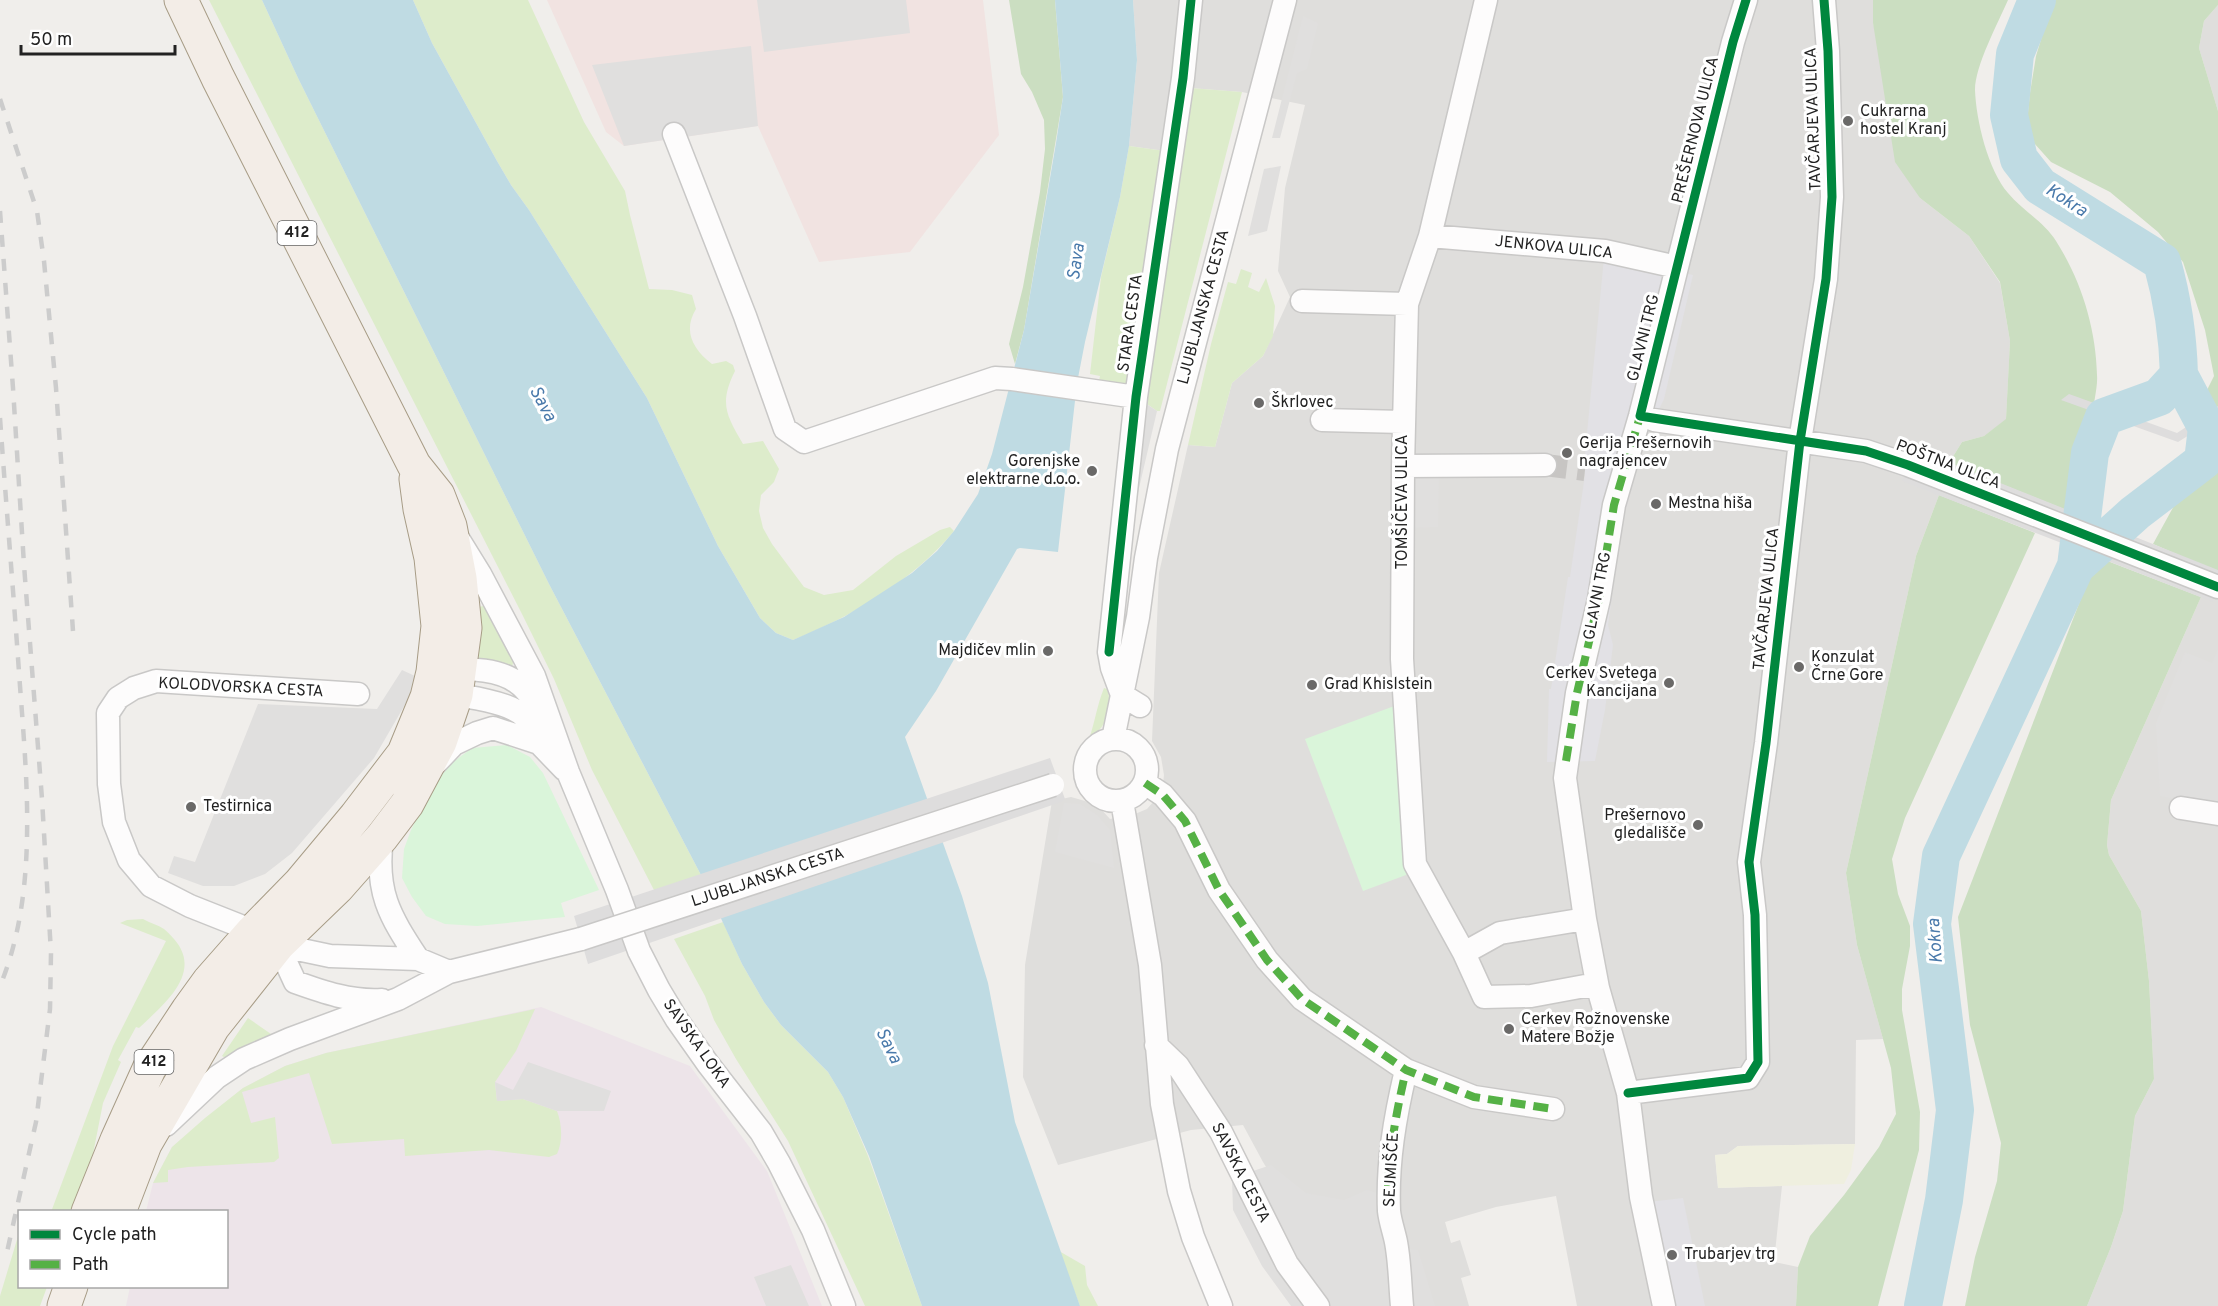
<svg xmlns="http://www.w3.org/2000/svg" width="2218" height="1306" font-family="Overpass,sans-serif">
<style>
.residential{fill:#dfdedc}
.commercial{fill:#f1e3e1}
.industrial{fill:#ede4e9}
.farmland{fill:#efefdf}
.grass{fill:#ddeccb}
.forest{fill:#cbdec1}
.park{fill:#daf5da}
.parking{fill:#e0dfde}
.plaza{fill:#e2e1e5}
.water{fill:#bfdbe3}
.pier{fill:#dedddd}
.lines{fill:none;stroke-linecap:round;stroke-linejoin:round}
.river{stroke:#bfdbe3;stroke-width:38}
.street-tunnel{stroke:#c7c5c3;stroke-width:22;stroke-dasharray:22 11;stroke-linecap:butt}
.street-casing{stroke:#c9c8c7;stroke-width:25}
.primary-casing{stroke:#a79c86;stroke-width:35}
.street{stroke:#fdfcfc;stroke-width:22}
.primary{stroke:#f3ede7;stroke-width:33}
.rail{stroke:#ccc;stroke-width:4.5;stroke-dasharray:12 12;stroke-linecap:butt}
.street-bridge-casing{stroke:#c9c8c7;stroke-width:25;stroke-linecap:butt}
.street-bridge{stroke:#fdfcfc;stroke-width:22}
.quiet{stroke:#55b145;stroke-width:8;stroke-dasharray:15 8;stroke-linecap:butt}
.cycleway-casing{stroke:#fff;stroke-width:13}
.cycleway{stroke:#00873e;stroke-width:9}
.poi-dot{fill:#6a6968;stroke:#fff;stroke-width:2}
.labels{text-anchor:middle;dominant-baseline:central;stroke-width:6;stroke-linejoin:round;paint-order:stroke}
.shield{fill:#fff;stroke:#646464;stroke-width:1.5}
.shield-label{font-size:15px;font-weight:bold;fill:#222}
.poi-label{font-size:16px;fill:#222;stroke:#fff;text-anchor:start}
.street-label{font-size:16px;fill:#222;stroke:#fff}
.water-label{font-size:18px;font-style:italic;fill:#4a7aab;stroke:#fff}
</style>
<rect width="100%" height="100%" fill="#f0eeeb"/>
<path class="residential" d="M1133 0H1873V23L1920 198 1969 236 2000 283 2010 341 2006 420 1984 436 1962 442 1949 463 1939 495 1916 556 1846 873 1857 945 1883 1039 1856 1040 1855 1144 1738 1146 1727 1154 1715 1155 1718 1188 1782 1186 1774 1262 1798 1267 1796 1306H1577L1556 1196 1496 1207 1445 1222 1451 1243 1460 1240 1471 1275 1461 1278 1469 1306H1351L1263 1162 1243 1125 1191 1130 1058 1165 1023 1077 1025 965 1052 801 1071 797 1085 801 1099 807 1110 819 1135 814 1147 809 1162 792 1164 775 1161 757 1152 741 1159 573 1188 445 1215 447 1232 383 1263 356 1290 297 1278 271 1285 188 1305 105 1242 92 1190 88 1165 151 1129 146 1137 60Z
M2218 5V111L2199 48 2204 21Z
M2218 571V1306H2087L2111 1247 2123 1211 2135 1116 2154 1079 2149 981 2141 911 2109 855 2107 845 2111 800 2201 597Z"/>
<path class="commercial" d="M547 0H983L999 135 910 252 819 262 758 126 624 146 606 132Z"/>
<path class="industrial" d="M541 1007 690 1066 767 1171 822 1306H126L130 1287 226 1286V1212L146 1211 153 1183 172 1147 243 1088 285 1066 326 1053Z"/>
<path class="farmland" d="M1855 1144 1851 1170 1844 1184 1718 1188 1715 1155 1727 1154 1738 1146Z"/>
<path class="grass" d="M209 0H262L298 78 549 584 701 875 655 892 592 770 554 679 523 616Z
M413 0H528L584 122 625 191 630 215 649 289 672 290 692 295 696 309C683 330 692 349 712 364L726 361 733 365 735 371C719 403 726 415 743 444L763 441 779 469 774 482 761 495 759 511 763 528 772 544 804 587 824 595 853 590 896 556 940 530 950 527 954 531C914 580 851 617 793 640L776 633 760 618 718 546 647 398 529 210 511 185 497 161 432 43Z
M1190 88 1242 92 1160 411H1157L1144 402Z
M1129 146 1165 151 1128 384 1098 386 1100 376 1090 374 1101 277 1120 197Z
M1241 269 1252 273 1248 287 1259 292 1266 278 1275 306 1273 336 1263 356 1232 383 1215 447 1188 445 1211 344 1228 282 1236 284Z
M483 606 488 607 514 659 512 667 477 660 479 607Z
M1104 688 1107 689C1114 710 1106 727 1089 739 1095 722 1097 705 1104 688Z
M143 919C150 923 158 925 164 929 168 932 171 936 174 939 204 973 163 1005 139 1028L136 1027 118 1060 121 1062 103 1103 92 1159 73 1211 51 1212 113 1046 166 941 120 923 127 920Z
M723 922 742 964 764 1002 781 1025 828 1072 843 1097 868 1156 922 1306H865L788 1141 736 1059 714 1020 705 996 674 939Z
M535 1009 516 1051 495 1082 497 1101 523 1099 557 1111C562 1124 563 1141 557 1154L549 1157 489 1150 405 1156 404 1139 332 1144 309 1073 242 1092 251 1123 275 1117 279 1158 274 1162 188 1167 168 1170V1182L153 1183 172 1147 205 1118 243 1088 285 1066 326 1053Z
M248 1018 271 1034 229 1060 222 1056Z
M19 1233 20 1286 47 1287 40 1306H0V1296Z
M1059 1251 1085 1266 1087 1285 1098 1306H1080Z"/>
<path class="forest" d="M1009 0H1055L1063 97 1024 330 1015 364 1009 344 1023 287 1040 192 1045 149 1044 120 1032 92 1021 74Z
M1873 0H2008C1998 23 1975 66 1975 90 1976 120 1988 170 2008 193 2022 210 2044 222 2056 241 2081 280 2096 328 2097 375 2098 388 2093 402 2093 416 2092 422 2096 428 2096 433 2094 457 2076 488 2066 510L1949 463 1962 442 1984 436 2006 419 2010 341 2000 282 1969 236 1920 198 1895 162 1873 23Z
M2053 0H2218V5L2204 21 2199 48 2218 111V572L2153 544 2198 462 2201 402 2214 376 2205 330 2183 262 2158 232 2110 192 2051 162 2034 143 2027 122 2030 93 2036 56Z
M1939 495 2035 533 1905 818 1892 859 1898 894 1910 926V946L1902 989V1010L1920 1112 1919 1150 1878 1306H1796L1798 1267 1810 1236 1844 1195 1879 1147 1896 1114 1891 1068 1857 945 1846 873 1916 556Z
M2097 557 2201 597 2111 800 2107 845 2109 855 2141 911 2149 981 2154 1079 2135 1116 2123 1211 2111 1247 2087 1306H1965L1975 1257 1997 1181 2001 1143 1970 1025 1958 917Z"/>
<path class="park" d="M1397 705 1412 868 1406 875 1363 891 1305 739Z
M507 745 530 757 543 773 599 890 561 903 565 917 477 926 445 924 426 916 412 897 402 878 404 849 411 830 432 788 449 765 472 748Z"/>
<path class="parking" d="M757 0H906L910 33 764 52Z
M1303 16 1318 23 1307 69 1297 73 1280 138H1272Z
M751 46 758 126 624 146 592 65Z
M1281 166 1267 231 1248 236 1264 169Z
M1136 397 1157 411 1133 514Z
M1403 466H1439L1438 527 1404 528Z
M2218 649V807L2160 796 2156 723 2185 652 2212 663Z
M402 670 415 676 410 696 374 758 292 853 265 874 234 886H203L168 873 174 856 195 862 258 704 377 709Z
M1064 803 1080 804 1097 815 1110 830 1114 868 1055 852Z
M528 1062 611 1091 604 1111H557L523 1099 497 1101 495 1082 513 1090Z
M1271 1165 1306 1193 1344 1200 1367 1190 1397 1199 1406 1249 1418 1250 1435 1306H1291L1262 1266 1233 1210 1232 1178Z
M791 1265 809 1306H766L754 1277Z"/>
<path class="plaza" d="M1604 258 1693 275 1664 399 1645 437 1622 524 1608 625 1613 645 1605 710 1595 761 1547 762 1549 689H1551L1568 577H1570L1585 475 1584 464Z
M1683 1198 1705 1306H1659L1640 1203Z"/>
<path class="water" d="M262 0H413L432 43 497 161 511 185 529 210 647 398 718 546 760 618 776 633 793 640 844 617 912 573 937 551 954 531 978 494 992 454 1024 330 1056 143 1063 97 1055 0H1133L1137 60 1129 146 1120 197 1085 342 1077 383 1058 552 1020 548 1017 549 936 691 905 737 962 896 988 983 1015 1122 1080 1306H922L869 1156 843 1097 828 1072 781 1025 764 1002 742 964 701 875 549 584 298 78Z"/>
<path class="pier" d="M2069 394 2177 433 2218 406V417L2178 442 2061 400Z
M1915 449 2218 570V587L2213 602 1902 481Z
M1050 758 1065 799 1061 802 588 964 574 916Z"/>
<g class="lines">
<path class="river" d="M2076 566 2135 513 2203 461 2207 428 2179 375
M1923 1306 1944 1200 1955 1110 1932 924 1941 856 2076 566 2090 453 2104 417 2159 397 2179 375C2178 335 2173 301 2162 262L2040 186 2019 159 2009 115 2015 54 2037 0"/>
<path class="street-tunnel" d="M1545 465 1585 470"/>
<g class="street-casing">
<path id="street" d="M1486 0 1430 236 1407 304 1403 466 1402 659 1415 864 1464 953 1484 997 1531 996 1585 986 1598 988
M674 134 745 316 785 429 804 442 995 378 1012 379 1136 397
M1430 236 1605 251 1677 267
M1302 301 1407 304
M1322 420 1403 422
M1654 420 1866 451 1908 465 2218 587
M1403 466 1545 465
M459 540 480 574 534 676 568 772 617 890 639 951 659 990 677 1020 708 1064 761 1132 779 1163 813 1230 844 1306
M447 670C469 668 501 669 519 684 527 690 534 701 541 708
M358 694 156 681 134 688 118 698 108 713 109 784 114 822 129 860 151 886 190 906 253 931 278 945 330 956 418 959 449 972
M444 696C465 695 511 702 526 718 531 724 535 735 539 743
M1140 706 1122 695 1112 668 1109 652 1136 397 1183 78 1191 0
M1085 770a31 31 0 1 1 62 0a31 31 0 1 1-62 0Z
M1113 739 1138 617 1146 558 1167 449 1285 0
M436 763 454 744 477 733 493 728 539 743 564 769
M1145 783 1163 795 1185 821 1219 890 1267 960 1302 999 1406 1070 1474 1097 1553 1109
M1122 801 1150 965 1162 1104 1179 1191 1193 1237 1221 1306
M2181 808 2218 814
M382 837C375 892 389 915 418 959
M278 945 295 982C323 992 351 1002 382 1000
M1464 953 1500 933 1585 919
M1156 1045 1178 1066 1221 1132 1287 1264 1318 1306
M1628 1093 1748 1078 1758 1062 1755 915 1749 862 1766 743 1800 441 1826 279 1832 197 1828 51 1824 0
M166 1125 217 1077 244 1059 290 1039 398 999 449 972 581 939
M1402 1306C1400 1285 1400 1263 1396 1242 1394 1232 1390 1221 1389 1211 1387 1162 1395 1117 1406 1070
M1664 1306 1641 1197 1628 1093 1598 988 1585 919 1565 778 1577 693 1599 599 1614 505 1640 416 1733 42 1746 0"/>
</g>
<g class="primary-casing">
<path id="primary" d="M88 1212 117 1140 149 1069 188 1010 209 981 253 931 300 883 356 816 404 753 427 697 433 672 438 626 431 558 420 509 416 479
M119 1212 145 1144 213 1027 278 945 337 888 382 837 407 804 440 742 456 695 465 628 460 578 450 526 438 495 414 465 218 78 181 0
M64 1306 71 1286"/>
</g>
<use href="#street" class="street"/>
<use href="#primary" class="primary"/>
<path class="rail" d="M0 99 37 211 44 261 56 388 73 631
M0 211 13 388 24 565 42 799 51 953 50 1009 36 1122 7 1252
M0 418C6 503 13 587 19 672 26 773 40 890 0 986"/>
<g class="street-bridge-casing">
<path id="street-bridge" d="M581 939 1053 785"/>
</g>
<use href="#street-bridge" class="street-bridge"/>
<path class="quiet" d="M1566 761 1577 693 1599 599 1614 505 1641 413
M1145 783 1163 795 1185 821 1219 890 1267 960 1302 999 1406 1070 1474 1097 1553 1109
M1388 1186C1390 1146 1397 1109 1406 1070"/>
<g class="cycleway-casing">
<path id="cycleway" d="M1746 0 1733 42 1640 416 1866 451 1908 465 2218 587
M1109 652 1136 397 1183 78 1191 0
M1628 1093 1748 1078 1758 1062 1755 915 1749 862 1766 743 1800 441 1826 279 1832 197 1828 51 1824 0"/>
</g>
<use href="#cycleway" class="cycleway"/>
</g>
<g class="poi-dot">
<circle cx="1848" cy="121" r="6"/>
<circle cx="1259" cy="403" r="6"/>
<circle cx="1567" cy="453" r="6"/>
<circle cx="1092" cy="471" r="6"/>
<circle cx="1656" cy="504" r="6"/>
<circle cx="1048" cy="651" r="6"/>
<circle cx="1799" cy="667" r="6"/>
<circle cx="1669" cy="683" r="6"/>
<circle cx="1312" cy="685" r="6"/>
<circle cx="191" cy="807" r="6"/>
<circle cx="1698" cy="825" r="6"/>
<circle cx="1509" cy="1029" r="6"/>
<circle cx="1672" cy="1255" r="6"/>
</g>
<g class="labels">
<g class="shield">
<rect x="277.5" y="221" width="39" height="24" rx="4.5"/>
<rect x="134.5" y="1050" width="39" height="24" rx="4.5"/>
</g>
<g class="shield-label">
<text x="297" y="233">412</text>
<text x="154" y="1062">412</text>
</g>
<g class="poi-label">
<text x="1860" y="112">Cukrarna<tspan x="1860" dy="18">hostel Kranj</tspan></text>
<text x="1271" y="403">Škrlovec</text>
<text x="1579" y="444">Gerija Prešernovih<tspan x="1579" dy="18">nagrajencev</tspan></text>
<text x="1080" y="462" text-anchor="end">Gorenjske<tspan x="1080" dy="18">elektrarne d.o.o.</tspan></text>
<text x="1668" y="504">Mestna hiša</text>
<text x="1036" y="651" text-anchor="end">Majdičev mlin</text>
<text x="1811" y="658">Konzulat<tspan x="1811" dy="18">Črne Gore</tspan></text>
<text x="1657" y="674" text-anchor="end">Cerkev Svetega<tspan x="1657" dy="18">Kancijana</tspan></text>
<text x="1324" y="685">Grad Khislstein</text>
<text x="203" y="807">Testirnica</text>
<text x="1686" y="816" text-anchor="end">Prešernovo<tspan x="1686" dy="18">gledališče</tspan></text>
<text x="1521" y="1020">Cerkev Rožnovenske<tspan x="1521" dy="18">Matere Božje</tspan></text>
<text x="1684" y="1255">Trubarjev trg</text>
</g>
<g class="street-label">
<text transform="translate(1814 119) rotate(-92)">TAVČARJEVA ULICA</text>
<text transform="translate(1696 130) rotate(-76)">PREŠERNOVA ULICA</text>
<text transform="translate(1554 248) rotate(6)">JENKOVA ULICA</text>
<text transform="translate(1204 307) rotate(-75)">LJUBLJANSKA CESTA</text>
<text transform="translate(1131 323) rotate(-82)">STARA CESTA</text>
<text transform="translate(1644 338) rotate(-76)">GLAVNI TRG</text>
<text transform="translate(1948 465) rotate(21)">POŠTNA ULICA</text>
<text transform="translate(1403 502) rotate(-90)">TOMŠIČEVA ULICA</text>
<text transform="translate(1598 596) rotate(-79)">GLAVNI TRG</text>
<text transform="translate(1767 599) rotate(-84)">TAVČARJEVA ULICA</text>
<text transform="translate(241 688) rotate(3)">KOLODVORSKA CESTA</text>
<text transform="translate(768 878) rotate(-18)">LJUBLJANSKA CESTA</text>
<text transform="translate(696 1044) rotate(55)">SAVSKA LOKA</text>
<text transform="translate(1392 1170) rotate(-87)">SEJMIŠČE</text>
<text transform="translate(1240 1173) rotate(63)">SAVSKA CESTA</text>
</g>
<g class="water-label">
<text transform="translate(2066 201) rotate(33)">Kokra</text>
<text transform="translate(1077 262) rotate(-82)">Sava</text>
<text transform="translate(542 404) rotate(62)">Sava</text>
<text transform="translate(1936 941) rotate(-94)">Kokra</text>
<text transform="translate(888 1046) rotate(64)">Sava</text>
</g>
</g>
<rect x="18" y="1210" width="210" height="78" fill="#ffffff" stroke="#a7a7a7" stroke-width="1.5"/>
<rect x="30" y="1230" width="30" height="9" fill="#00873e" stroke="#a7a7a7" stroke-width="1.5"/>
<text x="72" y="1240" font-size="18" fill="#222222">Cycle path</text>
<rect x="30" y="1260" width="30" height="9" fill="#55b145" stroke="#a7a7a7" stroke-width="1.5"/>
<text x="72" y="1270" font-size="18" fill="#222222">Path</text>
<path d="M21 45v9h154v-9" fill="none" stroke="#222222" stroke-width="3"/>
<text x="30" y="45" font-size="18" fill="#222222" stroke="#ffffff" stroke-width="4.5" paint-order="stroke">50 m</text>
</svg>
